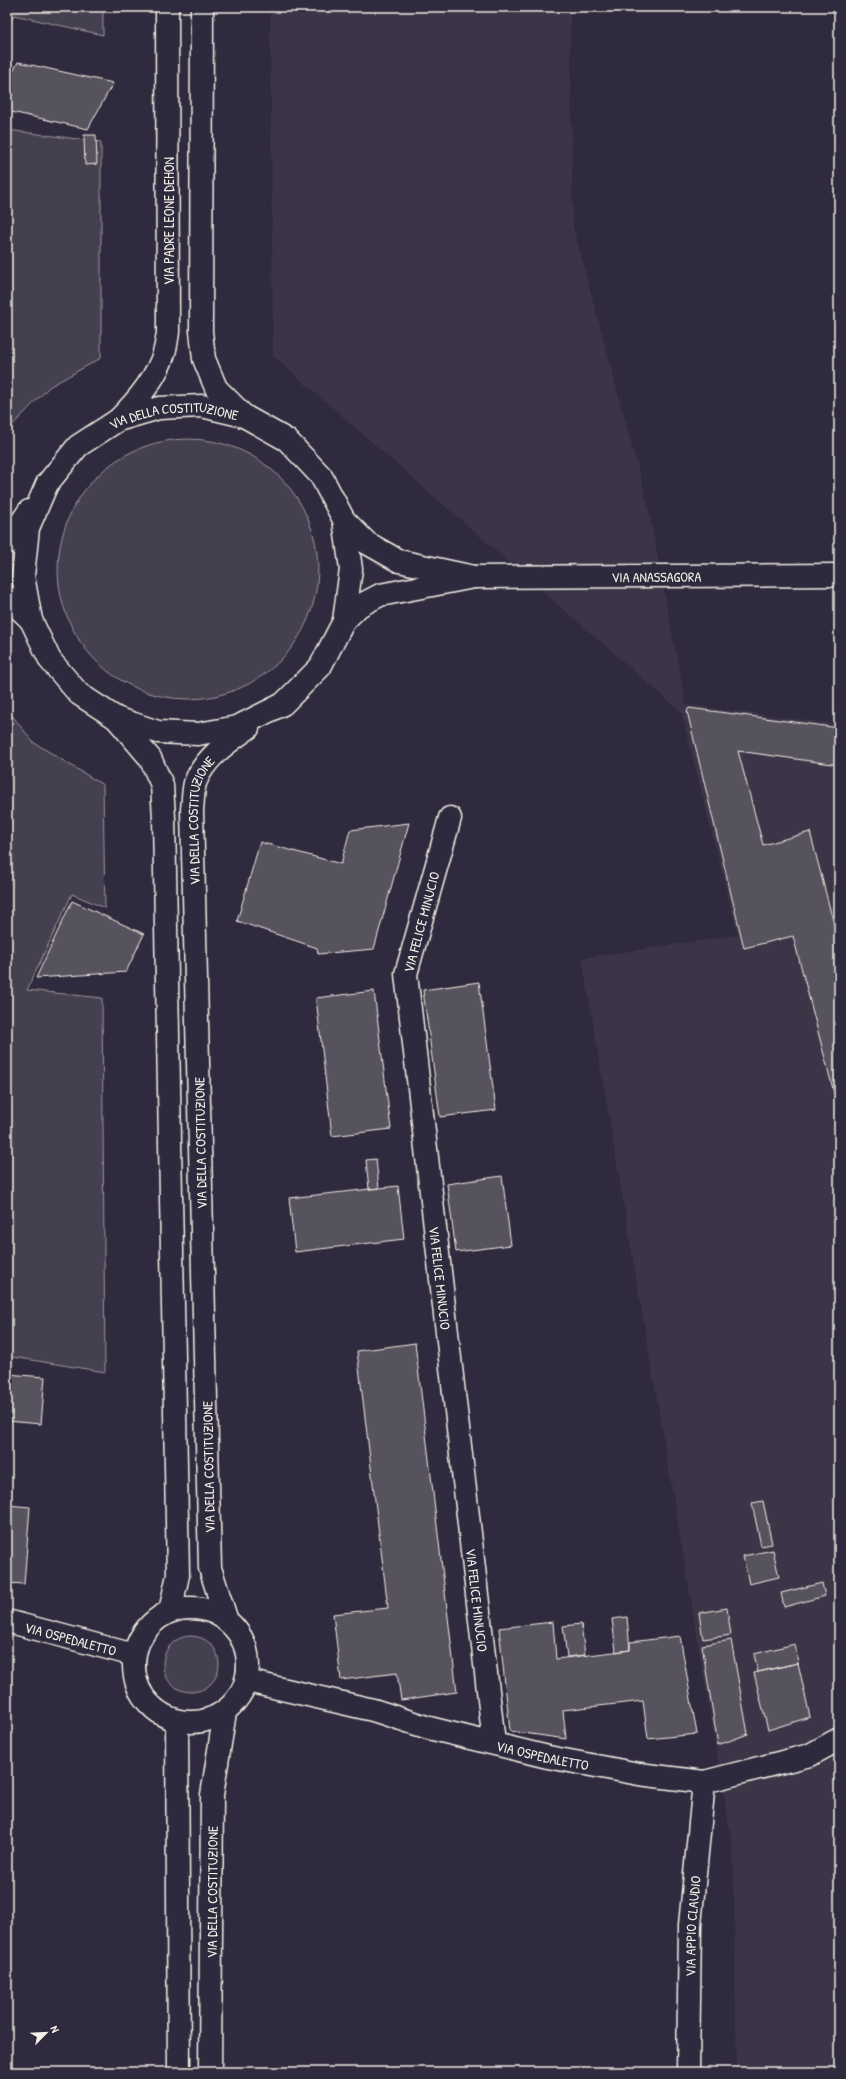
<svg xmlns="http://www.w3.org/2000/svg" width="846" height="2079" font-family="'Patrick Hand',sans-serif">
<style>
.built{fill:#3b3647}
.green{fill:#454050;stroke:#9c989c}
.building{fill:#56525f;stroke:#f4f1e8}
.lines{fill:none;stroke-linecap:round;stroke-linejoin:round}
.minor-casing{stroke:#f4f1e8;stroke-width:25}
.minor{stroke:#2f2a3d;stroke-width:22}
.labels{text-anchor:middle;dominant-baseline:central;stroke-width:3;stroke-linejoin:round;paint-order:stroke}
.street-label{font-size:14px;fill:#f4f1e8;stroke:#2f2a3d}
</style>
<rect width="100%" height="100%" fill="#2f2a3d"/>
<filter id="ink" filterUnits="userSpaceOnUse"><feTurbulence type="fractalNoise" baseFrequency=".025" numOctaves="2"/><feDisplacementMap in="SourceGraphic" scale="8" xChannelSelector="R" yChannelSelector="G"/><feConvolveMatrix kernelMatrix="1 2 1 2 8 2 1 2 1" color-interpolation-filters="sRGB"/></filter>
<g filter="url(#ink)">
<path class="built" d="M270 7H570L573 226 647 501 686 705 839 724V2072H737L733 1849 582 958 738 935 681 712 273 356Z"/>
<path class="green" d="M7 7H103V35L14 15 7 29Z
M7 130 101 142V358L49 387 7 431Z
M58 569a130 130 0 1 1 260 0a130 130 0 1 1-260 0Z
M7 709 33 742 103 785 105 908 72 894 27 990 102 998 105 1372 7 1356Z
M163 1664a28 28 0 1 1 56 0a28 28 0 1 1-56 0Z"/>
<path class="building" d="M18 62 113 83 88 129 7 111V83Z
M84 135H96L97 164 85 165Z
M689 708 839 728V765L738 751 763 845 810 832 839 944V1112L793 936 744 948 687 711Z
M409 823 374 949 318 954 317 948 237 921 260 842 341 864 350 830Z
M72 901 144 934 126 972 36 978Z
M479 982 496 1110 440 1117 423 990Z
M374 991 391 1129 332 1136 316 998Z
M376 1159 379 1188 369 1189 366 1160Z
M502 1176 511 1245 456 1252 447 1184Z
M398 1186 404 1239 295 1252 289 1198Z
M415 1343 457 1692 401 1700 397 1673 341 1680 333 1614 388 1608 357 1351Z
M7 1374 45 1377 41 1424 7 1421Z
M763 1501 772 1544 761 1546 752 1503Z
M7 1505 30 1507 24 1584 7 1583Z
M773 1550 779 1577 749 1584 743 1556Z
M822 1583 825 1596 784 1607 781 1593Z
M727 1608 731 1635 703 1639 699 1613Z
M627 1617 630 1650 616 1652 612 1619Z
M553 1622 556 1659 630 1650V1642L680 1636 697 1734 648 1739 643 1701 563 1710 566 1739 510 1731 499 1628Z
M581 1624 585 1655 567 1657 563 1626Z
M731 1640 748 1734 718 1745 702 1645Z
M795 1644 798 1663 758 1672 754 1654Z
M798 1663 810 1717 768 1730 754 1673Z"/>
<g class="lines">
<g class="minor-casing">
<g id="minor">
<path d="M202 7 201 331 204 359 216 388 244 416"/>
<path d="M118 420C135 403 157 377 164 353 166 347 167 339 168 332L167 7"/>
<path id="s1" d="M344 520 351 569 344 621 320 667 283 704 237 727 198 734 158 732 116 718 79 694 50 660 31 620 23 576 28 528 47 484 78 446 118 420 159 408 202 406 244 416 287 440 321 476 344 520 367 543 399 561 474 577"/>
<path d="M7 543 29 511"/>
<path d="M7 597 31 620"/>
<path id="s2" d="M344 621 359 606 380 595 474 577 839 575"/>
<path d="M116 718 150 758 162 785 164 818 178 1575 170 1611"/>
<path id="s3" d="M450 818 406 974 494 1743"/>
<circle cx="191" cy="1665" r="57"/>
<path id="s4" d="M7 1621 134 1655"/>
<path id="s5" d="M227 1621 210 1568 192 810C193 801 193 791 195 783 204 758 228 742 248 728"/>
<path id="s6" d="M247 1681 373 1710 429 1728 548 1757 639 1774 704 1782 810 1755 839 1739"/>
<path d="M177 1721 179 2072"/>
<path id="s7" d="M210 2072 212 1795 225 1712"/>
<path id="s8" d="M688 2072 690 1925 704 1782"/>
</g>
</g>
<use href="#minor" class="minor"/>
</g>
</g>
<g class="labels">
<g class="street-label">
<text transform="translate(168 221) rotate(-90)">VIA PADRE LEONE DEHON</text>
<text stroke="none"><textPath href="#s1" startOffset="809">VIA DELLA COSTITUZIONE</textPath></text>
<text stroke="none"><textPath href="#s2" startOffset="323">VIA ANASSAGORA</textPath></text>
<text stroke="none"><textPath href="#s5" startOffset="805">VIA DELLA COSTITUZIONE</textPath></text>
<text transform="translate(421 922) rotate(-75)">VIA FELICE MINUCIO</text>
<text transform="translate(200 1143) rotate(-91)">VIA DELLA COSTITUZIONE</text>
<text stroke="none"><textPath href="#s3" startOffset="468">VIA FELICE MINUCIO</textPath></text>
<text transform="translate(208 1467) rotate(-91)">VIA DELLA COSTITUZIONE</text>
<text stroke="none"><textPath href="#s3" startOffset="792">VIA FELICE MINUCIO</textPath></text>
<text stroke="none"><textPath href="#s4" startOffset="66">VIA OSPEDALETTO</textPath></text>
<text stroke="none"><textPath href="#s6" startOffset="305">VIA OSPEDALETTO</textPath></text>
<text stroke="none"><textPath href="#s7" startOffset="180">VIA DELLA COSTITUZIONE</textPath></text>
<text stroke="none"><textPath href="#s8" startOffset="146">VIA APPIO CLAUDIO</textPath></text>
</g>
</g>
<rect width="846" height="2079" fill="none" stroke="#2f2a3d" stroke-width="24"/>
<rect x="12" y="12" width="822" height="2055" fill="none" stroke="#f4f1e8" stroke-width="1.5" filter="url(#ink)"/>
<g transform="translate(46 2033) rotate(66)" stroke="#2f2a3d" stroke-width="3" paint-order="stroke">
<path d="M0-3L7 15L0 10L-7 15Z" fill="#f4f1e8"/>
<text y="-6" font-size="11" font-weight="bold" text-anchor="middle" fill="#f4f1e8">N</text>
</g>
</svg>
